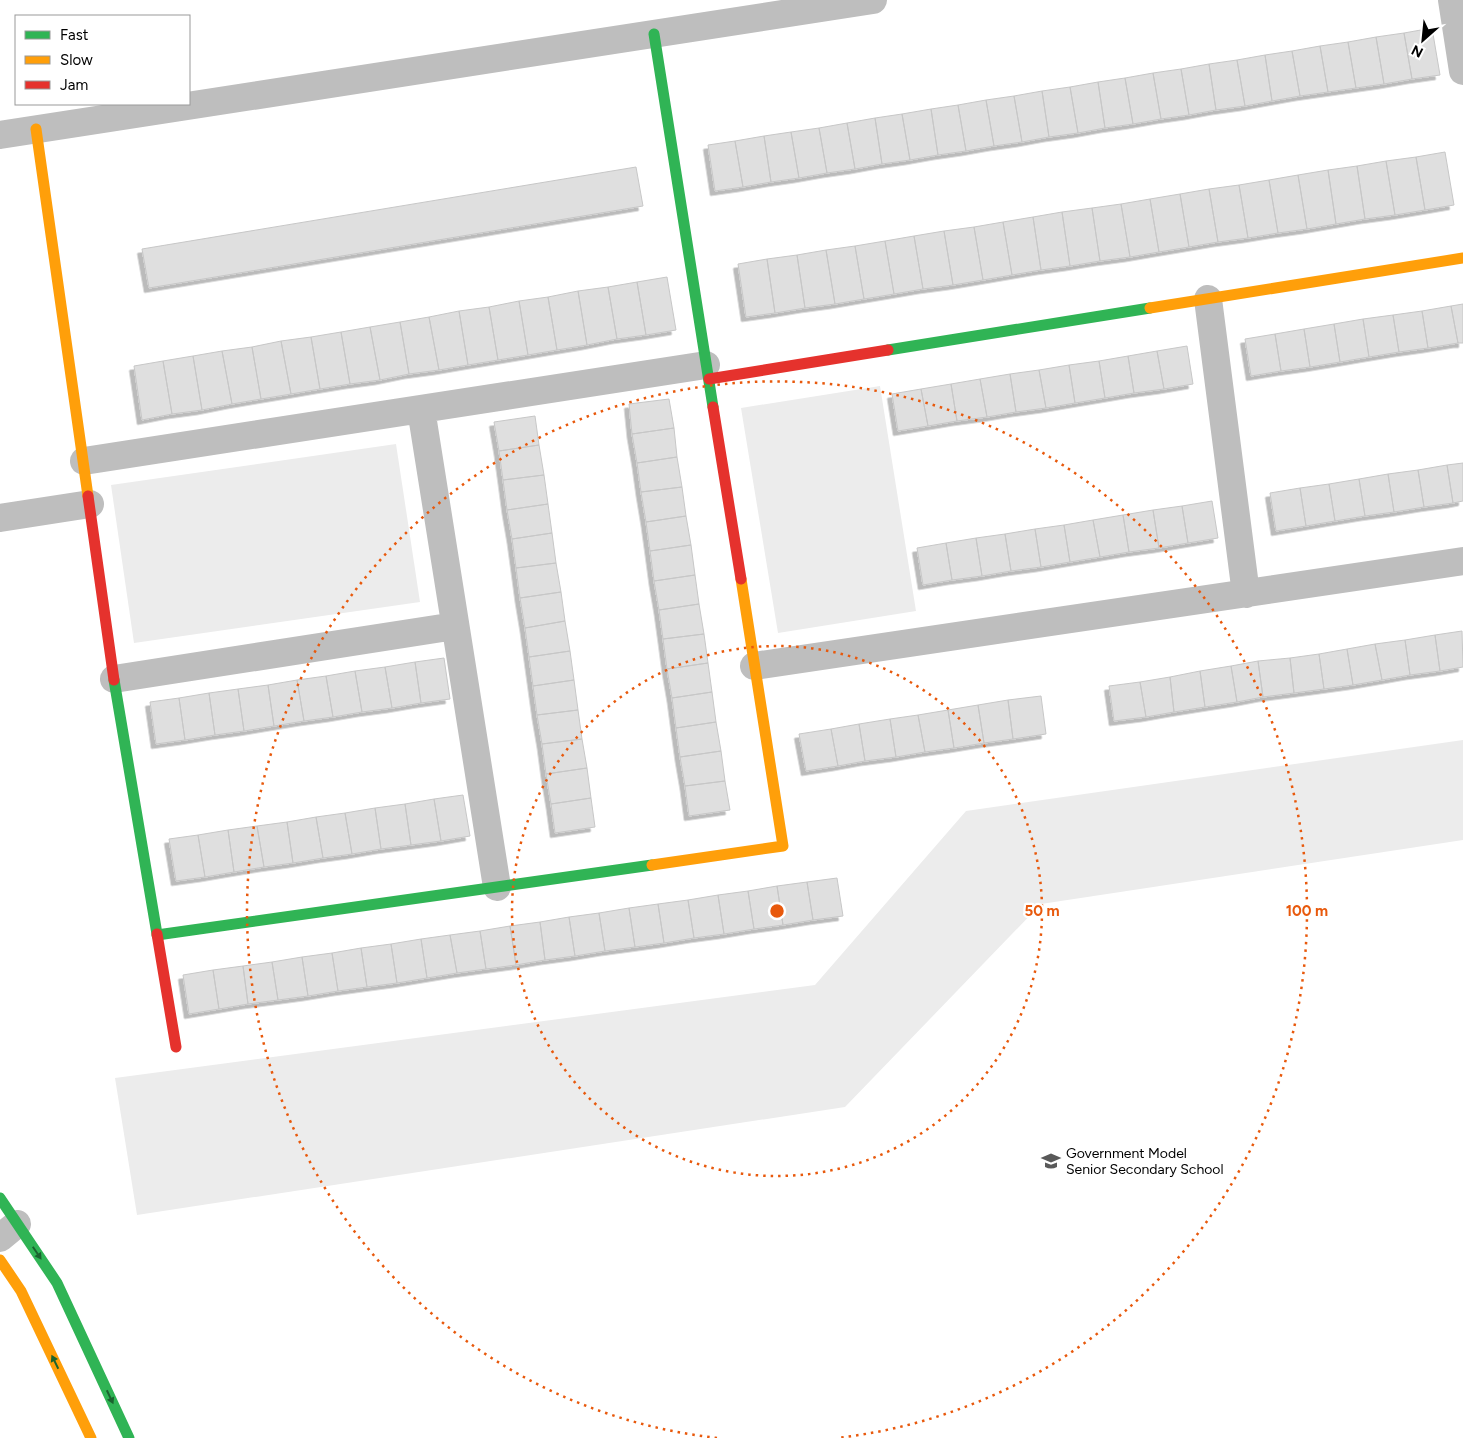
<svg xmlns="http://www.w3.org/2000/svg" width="1463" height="1438" font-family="Figtree,sans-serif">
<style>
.green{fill:#ececec}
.building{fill:#dfdfdf;stroke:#c7c7c7;filter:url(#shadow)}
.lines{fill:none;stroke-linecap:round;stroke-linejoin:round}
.street{stroke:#bebebe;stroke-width:28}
.fast{stroke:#30b455;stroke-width:11}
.slow{stroke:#ff9f0a;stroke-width:11}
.jam{stroke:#e5322d;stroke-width:11}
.oneway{fill:#1a632f}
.ring{fill:none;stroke:#e8590c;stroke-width:2.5;stroke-dasharray:2.5 5}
.labels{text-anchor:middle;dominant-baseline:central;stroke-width:4.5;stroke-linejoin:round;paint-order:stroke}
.poi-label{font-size:14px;fill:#000;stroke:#fff;text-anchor:start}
.centre{fill:#e8590c;stroke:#fff;stroke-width:2.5}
.ring-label{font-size:15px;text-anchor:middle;font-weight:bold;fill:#e8590c;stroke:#fff;stroke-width:4.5;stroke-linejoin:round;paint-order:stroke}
</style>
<defs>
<filter id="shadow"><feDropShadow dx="-4.5" dy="4.5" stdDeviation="0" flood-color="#0004"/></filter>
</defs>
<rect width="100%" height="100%" fill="#fff"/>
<path class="green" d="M880 386 916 611 778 633 741 408Z
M396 444 420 602 134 643 111 485Z
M1463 740V840L1041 904 845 1107 137 1215 115 1078 815 985 966 811Z"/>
<path class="building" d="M1432 28 1440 75 1412 79 1404 33Z
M1404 33 1412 79 1384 84 1376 37Z
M1376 37 1384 84 1356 88 1348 42Z
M1348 42 1356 88 1328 92 1320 46Z
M1320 46 1328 92 1300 96 1292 51Z
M1292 51 1300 96 1272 101 1265 55Z
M1265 55 1272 101 1245 106 1237 60Z
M1237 60 1245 106 1216 110 1209 64Z
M1209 64 1216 110 1189 115 1181 69Z
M1181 69 1189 115 1161 119 1153 73Z
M1153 73 1161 119 1133 124 1125 78Z
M1125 78 1133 124 1105 128 1098 82Z
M1098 82 1105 128 1078 133 1070 87Z
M1070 87 1078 133 1049 137 1042 91Z
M1042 91 1049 137 1022 142 1014 96Z
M1014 96 1022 142 994 146 986 100Z
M986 100 994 146 966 151 958 105Z
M958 105 966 151 938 155 931 109Z
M931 109 938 155 910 160 902 114Z
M902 114 910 160 882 164 875 118Z
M875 118 882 164 855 169 847 123Z
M847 123 855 169 827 173 819 128Z
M819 128 827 173 799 178 791 132Z
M791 132 799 178 771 182 764 136Z
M764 136 771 182 743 187 735 141Z
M735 141 743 187 715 191 708 145Z
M1445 152 1454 205 1425 210 1416 157Z
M1416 157 1425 210 1395 215 1386 161Z
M1386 161 1395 215 1365 219 1357 166Z
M1357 166 1365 219 1336 224 1328 170Z
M636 167 643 206 149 288 142 249Z
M1328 170 1336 224 1307 229 1298 175Z
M1298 175 1307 229 1278 233 1269 180Z
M1269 180 1278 233 1248 238 1239 185Z
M1239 185 1248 238 1218 242 1209 189Z
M1209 189 1218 242 1189 247 1180 194Z
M1180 194 1189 247 1159 252 1150 199Z
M1150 199 1159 252 1130 257 1121 204Z
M1121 204 1130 257 1100 261 1092 208Z
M1092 208 1100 261 1070 266 1062 212Z
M1062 212 1070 266 1041 270 1033 217Z
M1033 217 1041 270 1012 275 1003 222Z
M1003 222 1012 275 983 280 974 227Z
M974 227 983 280 953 285 944 231Z
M944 231 953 285 923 289 914 236Z
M914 236 923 289 894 294 885 241Z
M885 241 894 294 864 299 855 246Z
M855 246 864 299 835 304 826 250Z
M826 250 835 304 805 308 797 255Z
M797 255 805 308 775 313 767 259Z
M767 259 775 313 746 317 738 264Z
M667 277 676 330 646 335 637 282Z
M637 282 646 335 617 339 608 287Z
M608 287 617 339 587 345 578 291Z
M578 291 587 345 557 350 548 297Z
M548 297 557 350 528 355 519 301Z
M519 301 528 355 498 360 489 307Z
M1463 304V343H1458L1451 306Z
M1451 306 1458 343 1428 348 1422 311Z
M489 307 498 360 468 365 459 311Z
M459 311 468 365 439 370 429 317Z
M1422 311 1428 348 1399 352 1393 315Z
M1393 315 1399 352 1369 357 1363 319Z
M429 317 439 370 409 374 400 322Z
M1363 319 1369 357 1340 362 1334 324Z
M400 322 409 374 380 380 370 327Z
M1334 324 1340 362 1310 367 1304 329Z
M370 327 380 380 350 384 341 332Z
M1304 329 1310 367 1281 371 1275 334Z
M341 332 350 384 320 389 311 337Z
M1275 334 1281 371 1251 376 1245 339Z
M311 337 320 389 291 394 281 341Z
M281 341 291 394 261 399 252 347Z
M1187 346 1193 384 1164 389 1157 351Z
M252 347 261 399 232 404 222 351Z
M222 351 232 404 202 410 193 356Z
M1157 351 1164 389 1134 393 1128 356Z
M193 356 202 410 172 414 163 361Z
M1128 356 1134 393 1105 398 1099 361Z
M163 361 172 414 142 420 134 366Z
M1099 361 1105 398 1075 403 1069 365Z
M1069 365 1075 403 1046 408 1039 370Z
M1039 370 1046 408 1016 412 1010 374Z
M1010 374 1016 412 987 417 980 379Z
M980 379 987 417 957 421 951 384Z
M951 384 957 421 928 426 921 389Z
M921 389 928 426 898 431 892 394Z
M669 399 674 428 632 434 629 404Z
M535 416 539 445 499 451 494 422Z
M674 428 677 457 637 463 632 434Z
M539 445 544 475 503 480 499 451Z
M677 457 682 487 641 492 637 463Z
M1463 463V501L1453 503 1447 465Z
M1447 465 1453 503 1424 507 1418 470Z
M1418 470 1424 507 1394 512 1388 474Z
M1388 474 1394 512 1365 516 1359 479Z
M544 475 548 504 507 510 503 480Z
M1359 479 1365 516 1335 521 1329 484Z
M1329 484 1335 521 1306 526 1300 488Z
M682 487 686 516 646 522 641 492Z
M1300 488 1306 526 1276 531 1270 493Z
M1212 501 1218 538 1188 543 1182 506Z
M548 504 552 533 512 539 507 510Z
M1182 506 1188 543 1159 548 1153 510Z
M1153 510 1159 548 1129 552 1123 515Z
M1123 515 1129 552 1100 557 1093 520Z
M686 516 691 545 650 551 646 522Z
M1093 520 1100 557 1070 562 1064 525Z
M1064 525 1070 562 1041 567 1035 529Z
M1035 529 1041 567 1011 571 1005 534Z
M552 533 556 563 516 568 512 539Z
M1005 534 1011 571 982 576 976 538Z
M976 538 982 576 952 580 946 543Z
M946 543 952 580 923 585 917 548Z
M691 545 695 575 654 581 650 551Z
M556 563 561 592 520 598 516 568Z
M695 575 699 604 659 610 654 581Z
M561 592 565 621 525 628 520 598Z
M699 604 704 634 663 639 659 610Z
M565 621 570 651 529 657 525 628Z
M1462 631 1463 667 1440 671 1435 635Z
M704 634 708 663 667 669 663 639Z
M1435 635 1440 671 1410 675 1405 640Z
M1405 640 1410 675 1382 680 1375 644Z
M1375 644 1382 680 1353 685 1347 649Z
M1347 649 1353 685 1324 689 1319 654Z
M570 651 574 680 533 686 529 657Z
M1319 654 1324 689 1294 693 1290 658Z
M444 658 450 699 421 703 415 662Z
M1290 658 1294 693 1263 697 1258 661Z
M1258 661 1263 697 1237 702 1231 666Z
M415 662 421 703 392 708 385 667Z
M708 663 712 692 672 698 667 669Z
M1231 666 1237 702 1205 707 1200 671Z
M385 667 392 708 362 712 355 671Z
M355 671 362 712 333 717 326 676Z
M1200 671 1205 707 1174 712 1170 677Z
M326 676 333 717 304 721 297 680Z
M1170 677 1174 712 1146 717 1140 682Z
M297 680 304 721 274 726 268 685Z
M574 680 578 710 537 715 533 686Z
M1140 682 1146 717 1114 721 1109 686Z
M268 685 274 726 244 731 238 689Z
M238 689 244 731 215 735 209 693Z
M712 692 716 722 676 728 672 698Z
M209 693 215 735 185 740 179 698Z
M1041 696 1046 734 1013 739 1008 700Z
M179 698 185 740 156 744 150 702Z
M1008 700 1013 739 984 743 978 705Z
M978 705 984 743 954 748 948 710Z
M578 710 582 739 542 744 537 715Z
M948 710 954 748 925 752 918 715Z
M918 715 925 752 896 757 890 719Z
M890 719 896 757 865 761 859 724Z
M716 722 721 751 680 757 676 728Z
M859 724 865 761 838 766 831 729Z
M831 729 838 766 806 771 799 734Z
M582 739 587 768 546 774 542 744Z
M721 751 725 781 685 786 680 757Z
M587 768 591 798 551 804 546 774Z
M725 781 730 810 689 816 685 786Z
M463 795 470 836 441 841 434 799Z
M591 798 595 827 555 833 551 804Z
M434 799 441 841 411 845 405 804Z
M405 804 411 845 381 849 375 808Z
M375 808 381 849 352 854 345 813Z
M345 813 352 854 323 858 316 817Z
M316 817 323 858 293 863 287 822Z
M287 822 293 863 264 867 257 826Z
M257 826 264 867 234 872 228 830Z
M228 830 234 872 205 877 198 835Z
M198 835 205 877 176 881 169 839Z
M837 878 843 916 813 920 807 882Z
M807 882 813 920 783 925 777 886Z
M777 886 783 925 754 929 748 891Z
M748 891 754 929 724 934 718 895Z
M718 895 724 934 694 938 688 900Z
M688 900 694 938 664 943 658 904Z
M658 904 664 943 635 947 629 908Z
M629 908 635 947 605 951 599 913Z
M599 913 605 951 575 956 569 917Z
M569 917 575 956 545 960 540 922Z
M540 922 545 960 516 965 510 926Z
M510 926 516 965 486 969 480 931Z
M480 931 486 969 457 973 450 935Z
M450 935 457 973 427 978 421 939Z
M421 939 427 978 397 983 391 944Z
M391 944 397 983 367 987 361 948Z
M361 948 367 987 338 991 332 953Z
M332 953 338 991 308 996 302 957Z
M302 957 308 996 278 1000 272 962Z
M272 962 278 1000 248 1004 243 966Z
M243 966 248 1004 219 1009 213 970Z
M213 970 219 1009 189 1014 183 975Z"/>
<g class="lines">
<path class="street" d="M1452 0 1463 71
M0 135 873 0
M1208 299 1246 594
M421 409 497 887
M84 461 706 365
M0 518 90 504
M754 666 1463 561
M114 679 455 626
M0 1238 17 1224"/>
<path class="fast" d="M654 34 713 407
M888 350 1150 308
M114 680 157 934
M157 935 652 865
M0 1198 57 1283 129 1438"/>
<path class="slow" d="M36 129 88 496
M1150 308 1463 258
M652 865 783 846 741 579
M0 1260 21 1291 91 1438"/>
<path class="jam" d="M709 379 888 350
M713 407 741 579
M88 496 114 680
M157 934 176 1047"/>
</g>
<defs><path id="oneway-solid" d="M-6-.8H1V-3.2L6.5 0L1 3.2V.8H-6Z" transform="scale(1.25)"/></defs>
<g class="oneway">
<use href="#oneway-solid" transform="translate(37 1253) rotate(56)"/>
<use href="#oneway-solid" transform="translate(55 1362) rotate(-116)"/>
<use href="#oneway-solid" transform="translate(110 1397) rotate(65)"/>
</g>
<g class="ring">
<circle cx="777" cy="911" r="265"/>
<path d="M717 1438A530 530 0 1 1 837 1438"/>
</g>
<defs>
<g id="school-bare" transform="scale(1.5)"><path d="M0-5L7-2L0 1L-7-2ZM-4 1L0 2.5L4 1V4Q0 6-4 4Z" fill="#595959" stroke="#fff" stroke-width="2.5" paint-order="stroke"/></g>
</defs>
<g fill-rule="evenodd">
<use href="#school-bare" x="1051" y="1161"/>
</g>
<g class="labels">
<g class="poi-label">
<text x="1066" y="1153">Government Model<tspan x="1066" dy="16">Senior Secondary School</tspan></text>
</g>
</g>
<circle cx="777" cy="911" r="8" class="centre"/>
<g class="ring-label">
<text x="1042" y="916">50 m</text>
<text x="1307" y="916">100 m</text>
</g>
<rect x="15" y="15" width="175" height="90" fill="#ffffff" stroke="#999999"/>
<rect x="25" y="31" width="25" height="8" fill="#30b455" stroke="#999999"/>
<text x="60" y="40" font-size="15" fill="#000000">Fast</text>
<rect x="25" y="56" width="25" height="8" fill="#ff9f0a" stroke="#999999"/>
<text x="60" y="65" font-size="15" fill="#000000">Slow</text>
<rect x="25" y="81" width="25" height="8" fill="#e5322d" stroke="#999999"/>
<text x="60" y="90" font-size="15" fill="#000000">Jam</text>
<g transform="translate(1423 40) rotate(207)" stroke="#ffffff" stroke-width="4" paint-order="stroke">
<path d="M0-4L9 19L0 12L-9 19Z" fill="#000000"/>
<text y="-8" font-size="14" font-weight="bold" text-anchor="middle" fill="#000000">N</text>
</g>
</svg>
